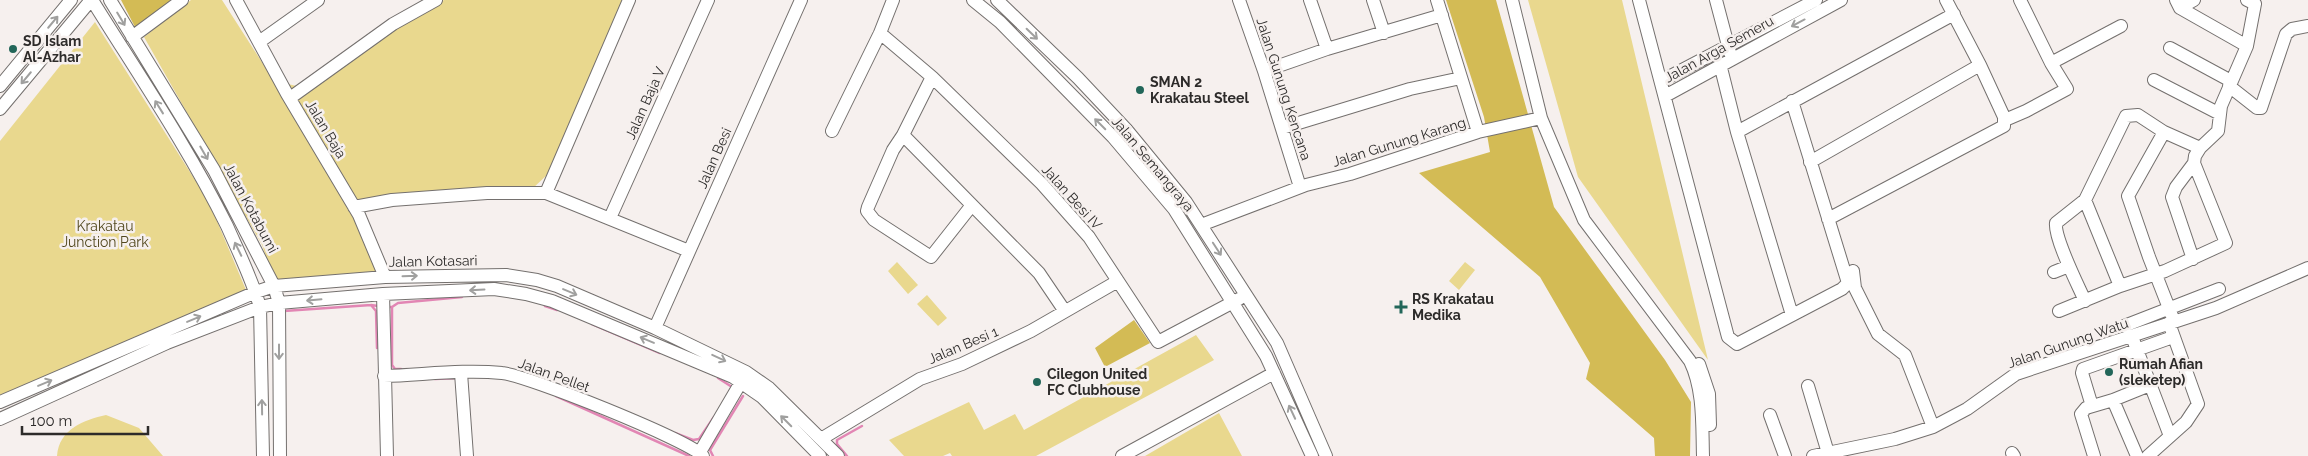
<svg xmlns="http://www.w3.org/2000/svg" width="2308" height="456" font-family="Raleway,sans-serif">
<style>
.green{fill:#e9d88e}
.forest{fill:#d3bb55}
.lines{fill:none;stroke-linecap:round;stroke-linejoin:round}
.stream{stroke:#e286b4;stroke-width:2.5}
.minor-casing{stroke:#74706e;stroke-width:14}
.minor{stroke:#fff;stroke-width:12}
.oneway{stroke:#a0a09f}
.poi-dot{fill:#226659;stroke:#f6f0ee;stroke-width:2}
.labels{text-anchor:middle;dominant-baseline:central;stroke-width:5;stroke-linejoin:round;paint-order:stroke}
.poi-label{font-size:14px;font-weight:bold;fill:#2d2b2a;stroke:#f6f0ee;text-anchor:start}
.street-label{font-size:14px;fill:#2d2b2a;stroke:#f6f0ee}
.park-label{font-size:14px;fill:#52481e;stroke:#f6f0ee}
</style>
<rect width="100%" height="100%" fill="#f6f0ee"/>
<path class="green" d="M191 0H222L274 81 306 88 369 44 444 0H627L548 174 531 190 358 204 379 277 277 288 262 245 144 37Z
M1528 0H1622L1708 360 1578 177Z
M95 22 209 202 246 290 0 395V141Z
M897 262 918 285 908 294 888 271Z
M1465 262 1475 270 1459 290 1449 281Z
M927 295 947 318 938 326 917 304Z
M1196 335 1214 360 1036 456H952L950 453 943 456H904L889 440 969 402 984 430 1015 414 1024 430Z
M1219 413 1242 456H1145Z
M106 415 139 428 163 456H57C59 429 84 420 106 415Z"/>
<path class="forest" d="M121 0H174L135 27Z
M1446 0H1496L1554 207 1665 360 1691 402 1690 456H1655L1654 438 1586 379 1590 363 1540 277 1419 173 1490 152 1484 117Z
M1134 320 1150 343 1105 367 1095 348Z"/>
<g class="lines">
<path class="stream" d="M371 305 378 306
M545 306 557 310
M386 307H392L398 303 462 297
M392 307V365L395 369H401
M284 311 371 305 376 311 377 348
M592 324 660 353
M718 378 732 387
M435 379 457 378
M556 396 689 456
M675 433 693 440 699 439 714 417
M713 456 710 450 743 396
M847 456 837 444V440L862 426"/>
<g class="minor-casing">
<path id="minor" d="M92 0C138 74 188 147 227 226 239 253 252 279 260 307L263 456
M110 0 214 170 274 286 279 303 280 456
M236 0 287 94 359 215 385 277
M973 0 1000 22 1113 137 1174 209 1266 356 1312 456
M997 0 1078 78 1126 129 1186 202 1277 343 1326 456
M1239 0 1264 71 1300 187
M1310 0 1327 49
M1373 0 1384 33
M1437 0 1478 132
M1512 0 1541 118 1584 220 1690 361C1704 390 1702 424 1703 456
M1639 0 1728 337 1737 344 1842 289 1848 283 1792 101
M1716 0 1730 53
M2020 0 2051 63
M2176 0 2180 8 2247 46
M2180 8 2194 0
M880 33 932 77 1042 184 1089 237 1158 342 1239 299
M132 37 182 0
M259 42 318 0
M2170 48 2231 81
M1720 64 1737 132 1792 315
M1264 71 1327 49 1442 15
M932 77 903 135 1039 273 1064 310
M2154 80 2220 114
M1661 81 1816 0
M0 86 71 0
M2229 86 2257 108H2261L2286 34 2292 29 2308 26
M1665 96 1841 0
M290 98 393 24 436 0
M0 109 91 0
M2005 120 2026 111 2067 89 2051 63 2121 26
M1282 128 1410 89 1461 78
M832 131 880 33 893 0
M1737 132 1954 14
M2164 132 2128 196 2149 257 2174 321
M903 135 893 150 868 207 867 211 874 220 931 257 972 205
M1810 162 1980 65
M546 193 629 0
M2085 200 2120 286
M354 207 392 200 487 193H546L689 251
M610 218 708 0
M1828 219 2004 126V117L1980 65 1946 0
M1201 225 1306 185 1350 174 1478 132 1541 118
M2193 259 2172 197 2176 187 2194 163
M1853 271 1855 288 1878 334 1905 355 1933 427
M2054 272 2069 266
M383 294 387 456
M2085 301C2078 285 2054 238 2056 223L2085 200 2126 116 2138 115 2164 132 2200 148
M2059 311 2120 286 2165 271 2226 243 2194 163 2195 156 2200 148 2218 131 2221 106 2247 46 2255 4 2247 0
M2124 326 2219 289
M655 328 801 0
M2134 342 2170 436
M1699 364 1709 394 1710 425
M461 373 467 456
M384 376C422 375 464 369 502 373 527 375 688 440 703 456
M1808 386 1828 453
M2113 400 2137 456
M0 402 256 292 274 286 385 277 506 275 537 280 557 286 655 328 746 372 769 388 838 456
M2092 406 2082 373 2083 369 2173 337
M1770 415 1785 456
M0 419 167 343 260 307 279 303 383 294 494 289 526 294 552 301 733 377 762 397 820 456
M821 439 920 379 962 364 1031 331 1118 281
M700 452 744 377
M2012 453 2014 456
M1122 456 1274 373
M1813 456 1895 439 1933 427 1967 409 2016 374 2216 308 2308 268
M2094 456 2081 414 2086 408 2113 400 2150 385
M2148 456 2186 422 2198 404 2169 323"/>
</g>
<use href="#minor" class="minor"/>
</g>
<defs><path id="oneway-shaft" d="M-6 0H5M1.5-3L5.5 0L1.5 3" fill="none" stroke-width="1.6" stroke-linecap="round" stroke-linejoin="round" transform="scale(1.25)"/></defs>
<g class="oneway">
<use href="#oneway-shaft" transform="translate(121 19) rotate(59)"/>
<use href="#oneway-shaft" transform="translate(53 22) rotate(-50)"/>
<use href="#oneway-shaft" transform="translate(1798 23) rotate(152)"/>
<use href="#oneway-shaft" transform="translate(1032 34) rotate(44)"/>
<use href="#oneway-shaft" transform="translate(26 78) rotate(130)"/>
<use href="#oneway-shaft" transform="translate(159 107) rotate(-122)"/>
<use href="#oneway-shaft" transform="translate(1100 124) rotate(-135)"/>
<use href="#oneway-shaft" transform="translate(204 153) rotate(60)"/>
<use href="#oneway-shaft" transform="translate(238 249) rotate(-116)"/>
<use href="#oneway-shaft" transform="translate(1217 249) rotate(57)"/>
<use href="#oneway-shaft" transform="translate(410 276) rotate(-2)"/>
<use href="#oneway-shaft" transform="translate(477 290) rotate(177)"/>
<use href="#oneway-shaft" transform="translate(570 292) rotate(23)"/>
<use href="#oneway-shaft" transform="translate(314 300) rotate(175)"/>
<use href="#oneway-shaft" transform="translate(194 319) rotate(-23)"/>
<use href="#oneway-shaft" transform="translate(647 340) rotate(-157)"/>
<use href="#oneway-shaft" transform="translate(279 352) rotate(90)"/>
<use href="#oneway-shaft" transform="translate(719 358) rotate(25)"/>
<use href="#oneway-shaft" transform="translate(45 383) rotate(-23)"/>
<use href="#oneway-shaft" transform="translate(262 407) rotate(-91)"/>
<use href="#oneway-shaft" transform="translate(1292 412) rotate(-115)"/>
<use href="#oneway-shaft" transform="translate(786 421) rotate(-135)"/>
</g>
<g class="poi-dot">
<circle cx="13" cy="49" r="5"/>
<circle cx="1140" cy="90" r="5"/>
<path d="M1398.5 299.5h5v5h5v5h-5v5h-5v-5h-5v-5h5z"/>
<circle cx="2109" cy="372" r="5"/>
<circle cx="1037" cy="382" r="5"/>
</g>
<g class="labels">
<g class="poi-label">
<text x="23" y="41">SD Islam<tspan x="23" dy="16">Al-Azhar</tspan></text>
<text x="1150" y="82">SMAN 2<tspan x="1150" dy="16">Krakatau Steel</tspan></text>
<text x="1412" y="299">RS Krakatau<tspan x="1412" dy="16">Medika</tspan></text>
<text x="2119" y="364">Rumah Afian<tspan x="2119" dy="16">(sleketep)</tspan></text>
<text x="1047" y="374">Cilegon United<tspan x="1047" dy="16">FC Clubhouse</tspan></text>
</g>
<g class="street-label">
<text transform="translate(1719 49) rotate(-29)">Jalan Arga Semeru</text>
<text transform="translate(1284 89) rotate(72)">Jalan Gunung Kencana</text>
<text transform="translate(645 103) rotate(-66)">Jalan Baja V</text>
<text transform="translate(326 129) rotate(59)">Jalan Baja</text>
<text transform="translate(1399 142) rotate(-17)">Jalan Gunung Karang</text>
<text transform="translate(714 158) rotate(-66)">Jalan Besi</text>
<text transform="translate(1153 164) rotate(50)">Jalan Semangraya</text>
<text transform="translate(1072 197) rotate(48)">Jalan Besi IV</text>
<text transform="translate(251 208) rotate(62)">Jalan Kotabumi</text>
<text transform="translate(433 261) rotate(-1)">Jalan Kotasari</text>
<text transform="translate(2068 343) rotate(-19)">Jalan Gunung Watu</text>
<text transform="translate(963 345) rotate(-23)">Jalan Besi 1</text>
<text transform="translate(554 375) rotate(20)">Jalan Pellet</text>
</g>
<g class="park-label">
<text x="105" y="226">Krakatau<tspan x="105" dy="16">Junction Park</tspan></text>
</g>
</g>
<path d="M22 426v8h126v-8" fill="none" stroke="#2d2b2a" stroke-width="2.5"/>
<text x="30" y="426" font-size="15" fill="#2d2b2a" stroke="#f6f0ee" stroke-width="4" paint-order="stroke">100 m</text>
</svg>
